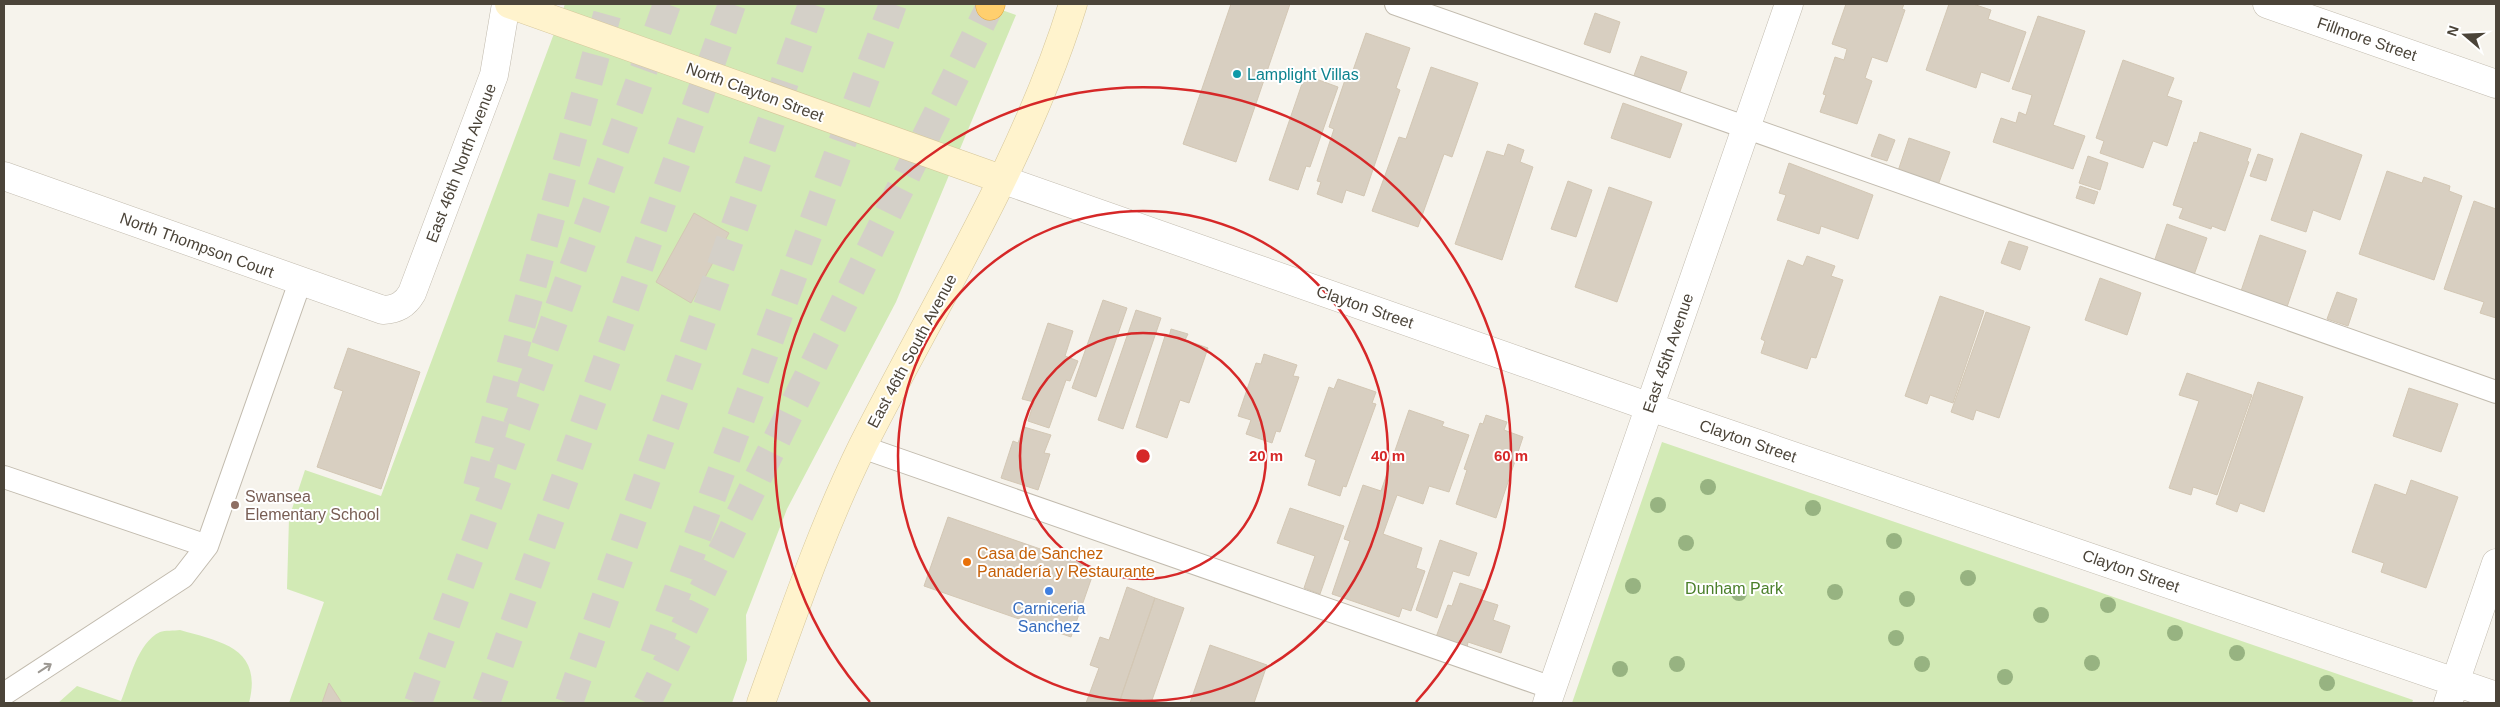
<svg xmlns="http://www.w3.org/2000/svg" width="2500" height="707" font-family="Helvetica,sans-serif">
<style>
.green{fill:#d2eab5}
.building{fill:#d8cfc1;stroke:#d3c7b4}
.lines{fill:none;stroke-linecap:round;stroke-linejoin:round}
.highway-tunnel{stroke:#d4d0c8;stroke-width:28;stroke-dasharray:28 14;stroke-linecap:butt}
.lane-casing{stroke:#c2bbae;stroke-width:24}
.street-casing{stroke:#c2bbae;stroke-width:29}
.secondary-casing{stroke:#d6c79b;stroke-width:29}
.highway-casing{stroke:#e0a43c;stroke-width:29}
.lane{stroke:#fff;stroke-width:22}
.street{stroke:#fff;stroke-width:28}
.secondary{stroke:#fff3cd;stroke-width:28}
.highway{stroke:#ffcf6e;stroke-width:28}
.tree{fill:#97b381}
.oneway{stroke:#9c9892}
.ring{fill:none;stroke:#d62828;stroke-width:2.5}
.culture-dot{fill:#0f9aa8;stroke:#fff;stroke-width:2}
.education-dot{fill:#8d6e63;stroke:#fff;stroke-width:2}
.food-dot{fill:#e8710a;stroke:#fff;stroke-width:2}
.shop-dot{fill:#3f7fe0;stroke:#fff;stroke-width:2}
.labels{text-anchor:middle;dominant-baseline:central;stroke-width:4;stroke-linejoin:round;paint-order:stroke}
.street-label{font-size:16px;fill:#4b4439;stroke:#fff}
.culture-label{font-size:16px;fill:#0d838f;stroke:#fff;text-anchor:start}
.education-label{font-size:16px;fill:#785e54;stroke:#fff;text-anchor:start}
.food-label{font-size:16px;fill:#c56008;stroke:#fff;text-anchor:start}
.park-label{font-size:16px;fill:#4a7f2a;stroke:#fff}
.shop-label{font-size:16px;fill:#366cbe;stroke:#fff}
.centre{fill:#d62828;stroke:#fff;stroke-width:2.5}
.ring-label{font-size:15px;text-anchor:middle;font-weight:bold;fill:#d62828;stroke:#fff;stroke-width:4;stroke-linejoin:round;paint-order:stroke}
</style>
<rect width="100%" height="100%" fill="#f6f3ec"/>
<path class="green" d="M565 4H985L1016 15 896 302 787 509 746 615 747 660 732 703H289L324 602 287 589 289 518 305 470 381 496Z
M1662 442 2413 700 2412 703H1572Z
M180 630C222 642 263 648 249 703H58L77 686 121 701C130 680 137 643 160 632 165 630 174 631 180 630Z"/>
<path class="building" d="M1231 4H1290L1236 162 1183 144Z
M1846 4H1904L1902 9 1905 10 1887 62 1872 57 1865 78 1872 81 1857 124 1820 112 1826 95 1823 94 1835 57 1844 60 1847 49 1832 44Z
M1949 4H1973L1991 10 1988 19 2026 32 2009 82 1981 72 1976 88 1926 70Z
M1595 13 1620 22 1610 53 1584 44Z
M2038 16 2085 31 2053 125 2085 136 2073 169 1993 142 2001 118 2016 123 2019 112 2026 115 2032 95 2012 89Z
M1366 33 1410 48 1396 88 1400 90 1364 196 1346 190 1342 203 1317 194 1321 182 1317 181 1334 129 1329 127 1347 74 1351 76Z
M1641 56 1687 72 1678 97 1632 81Z
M2123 60 2174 78 2167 96 2182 101 2167 146 2153 141 2143 168 2100 153 2104 141 2096 138Z
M1431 67 1478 83 1452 157 1444 154 1418 227 1372 211 1399 137 1406 139Z
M1305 75 1338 87 1310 167 1306 166 1298 190 1269 180Z
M1623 103 1682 124 1670 158 1611 138Z
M2200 132 2251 149 2247 161 2249 162 2225 231 2212 226 2211 229 2179 218 2183 208 2173 205 2194 142 2197 143Z
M2301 133 2362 155 2340 220 2313 210 2306 232 2271 220Z
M1879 134 1895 140 1887 161 1871 156Z
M1909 138 1950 152 1937 188 1897 174Z
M1508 144 1524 150 1520 162 1533 167 1502 260 1455 244 1487 151 1504 156Z
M2258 154 2273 159 2266 181 2250 176Z
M2088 156 2108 163 2100 190 2079 183Z
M1789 163 1873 195 1858 239 1821 226 1819 234 1777 220 1786 195 1779 193Z
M2387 171 2422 183 2424 177 2450 186 2449 191 2462 196 2434 280 2359 254Z
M1568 181 1592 190 1576 237 1551 229Z
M2080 186 2098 192 2094 204 2076 198Z
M1609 187 1652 202 1617 302 1575 287Z
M2474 201 2496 209V318L2480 313 2484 302 2444 289Z
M694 213 729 233 691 303 656 282Z
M2167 224 2207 238 2194 275 2154 262Z
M2260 235 2306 251 2287 307 2241 291Z
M2009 241 2028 247 2020 270 2001 263Z
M1807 256 1835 266 1831 276 1843 280 1816 358 1811 357 1807 369 1761 353 1765 341 1761 339 1788 260 1803 266Z
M2100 278 2141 293 2127 335 2085 320Z
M2337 292 2357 299 2348 326 2327 319Z
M1940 296 1984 311 1953 403 1930 395 1927 404 1905 396Z
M1103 300 1127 308 1096 397 1072 388Z
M1136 310 1161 318 1123 429 1098 420Z
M1986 312 2030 327 1999 418 1976 410 1973 420 1951 412Z
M1048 323 1073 331 1065 356 1078 361 1070 381 1066 380 1049 428 1028 421 1034 402 1022 399Z
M1171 329 1188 334 1185 340 1208 348 1189 403 1180 400 1167 438 1136 427 1165 336 1169 337Z
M348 348 420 372 381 489 317 467 343 391 334 388Z
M1264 354 1297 365 1293 376 1299 377 1280 432 1276 431 1272 443 1246 434 1251 420 1238 416 1256 363 1261 364Z
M2187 373 2252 395 2217 495 2193 487 2191 495 2169 488 2199 401 2179 395Z
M1338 379 1376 392 1372 403 1376 404 1346 487 1343 486 1340 496 1308 485 1316 460 1305 456 1329 387 1334 389Z
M2258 382 2303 397 2264 512 2240 503 2237 512 2216 504Z
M2409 388 2458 404 2441 452 2393 436Z
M1409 410 1444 422 1442 426 1469 435 1449 492 1429 486 1423 504 1397 495 1383 534 1422 548 1416 568 1425 571 1411 611 1402 608 1399 617 1332 594 1350 541 1344 539 1363 485 1381 491Z
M1486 415 1507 422 1504 430 1523 437 1496 518 1456 504 1467 470 1464 469 1480 423 1483 424Z
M1024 427 1051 435 1044 453 1050 454 1038 490 1001 478 1013 441 1018 443Z
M2411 480 2458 497 2426 588 2381 572 2384 563 2352 552 2375 484 2406 495Z
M1290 508 1344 526 1320 594 1304 588 1315 556 1277 543Z
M948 517 1095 568 1071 637 924 586Z
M1440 540 1477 553 1469 576 1453 571 1437 618 1416 610Z
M1460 583 1485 591 1482 600 1498 605 1493 620 1510 626 1501 653 1468 642 1467 648 1436 637 1448 605 1452 606Z
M1127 587 1155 598 1119 703H1086L1099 668 1090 665 1100 637 1109 640Z
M1155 598 1184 608 1151 703H1119Z
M1210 645 1267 665 1254 703H1190Z
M329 683 342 703H322Z"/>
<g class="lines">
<path class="highway-tunnel" d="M477 487 610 4
M654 655 893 4
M418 703 667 4
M486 703 732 4
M569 703 812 4
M647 703 990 6"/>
<g class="lane-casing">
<path id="lane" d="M1396 4 2496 392
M862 447 1552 688
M4 477 207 546
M4 694 183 577 207 546 300 282"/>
</g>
<g class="street-casing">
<path id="street" d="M2267 4 2496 84
M4 176 383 310C397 309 405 305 412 293L494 75 506 4
M1001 179 1650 407 2496 696
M1547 703 1789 4
M2448 703 2496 563"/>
</g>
<g class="secondary-casing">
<path id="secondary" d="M509 4 1001 179
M761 703C792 617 822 528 863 445 936 301 1025 160 1073 4"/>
</g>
<g class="highway-casing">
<path id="highway" d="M990 6 991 4"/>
</g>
<use href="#lane" class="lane"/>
<use href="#street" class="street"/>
<use href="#secondary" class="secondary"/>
<use href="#highway" class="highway"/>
</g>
<g class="tree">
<circle cx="1708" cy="487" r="8"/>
<circle cx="1658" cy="505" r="8"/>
<circle cx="1813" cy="508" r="8"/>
<circle cx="1894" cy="541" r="8"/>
<circle cx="1686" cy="543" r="8"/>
<circle cx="1968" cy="578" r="8"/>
<circle cx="1633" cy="586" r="8"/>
<circle cx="1835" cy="592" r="8"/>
<circle cx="1739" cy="593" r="8"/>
<circle cx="1907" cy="599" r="8"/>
<circle cx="2108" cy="605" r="8"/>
<circle cx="2041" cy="615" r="8"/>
<circle cx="2175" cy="633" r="8"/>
<circle cx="1896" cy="638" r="8"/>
<circle cx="2237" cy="653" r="8"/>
<circle cx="2092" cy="663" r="8"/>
<circle cx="1677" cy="664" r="8"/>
<circle cx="1922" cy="664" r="8"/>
<circle cx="1620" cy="669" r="8"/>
<circle cx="2005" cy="677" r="8"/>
<circle cx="2327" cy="683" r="8"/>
</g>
<defs><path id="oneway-shaft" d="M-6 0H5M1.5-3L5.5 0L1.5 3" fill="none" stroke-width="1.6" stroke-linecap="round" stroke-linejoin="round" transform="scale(1.25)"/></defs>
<use class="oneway" href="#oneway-shaft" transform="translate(45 668) rotate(-33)"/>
<g class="ring">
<circle cx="1143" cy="456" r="123"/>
<circle cx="1143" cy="456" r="245"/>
<path d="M870 702A368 368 0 1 1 1416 702"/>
</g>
<circle class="culture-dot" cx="1237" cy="74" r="5"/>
<circle class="education-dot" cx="235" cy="505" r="5"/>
<circle class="food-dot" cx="967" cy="562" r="5"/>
<circle class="shop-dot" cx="1049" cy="591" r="5"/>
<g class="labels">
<g class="street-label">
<text transform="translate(2367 39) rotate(19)">Fillmore Street</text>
<text transform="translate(755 92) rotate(20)">North Clayton Street</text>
<text transform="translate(461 163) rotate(-69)">East 46th North Avenue</text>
<text transform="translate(197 245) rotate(20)">North Thompson Court</text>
<text transform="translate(1365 307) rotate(19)">Clayton Street</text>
<text transform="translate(912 351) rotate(-62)">East 46th South Avenue</text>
<text transform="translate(1668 353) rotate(-71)">East 45th Avenue</text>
<text transform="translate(1748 441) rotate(19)">Clayton Street</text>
<text transform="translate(2131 571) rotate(19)">Clayton Street</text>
</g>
<g class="culture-label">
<text x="1247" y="74">Lamplight Villas</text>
</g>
<g class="education-label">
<text x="245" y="496">Swansea<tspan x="245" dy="18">Elementary School</tspan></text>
</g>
<g class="food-label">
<text x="977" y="553">Casa de Sanchez<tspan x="977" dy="18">Panadería y Restaurante</tspan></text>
</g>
<g class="park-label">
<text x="1734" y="588">Dunham Park</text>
</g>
<g class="shop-label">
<text x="1049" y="608">Carniceria<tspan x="1049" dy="18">Sanchez</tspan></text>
</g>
</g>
<circle cx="1143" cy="456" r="8" class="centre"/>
<g class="ring-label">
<text x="1266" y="461">20 m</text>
<text x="1388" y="461">40 m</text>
<text x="1511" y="461">60 m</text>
</g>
<rect width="2500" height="707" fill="none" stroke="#4b4439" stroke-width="10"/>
<g transform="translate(2465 35) rotate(289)" stroke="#ffffff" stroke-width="4" paint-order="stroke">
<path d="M0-4L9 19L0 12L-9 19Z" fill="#4b4439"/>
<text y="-8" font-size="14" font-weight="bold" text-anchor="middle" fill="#4b4439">N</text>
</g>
</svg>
